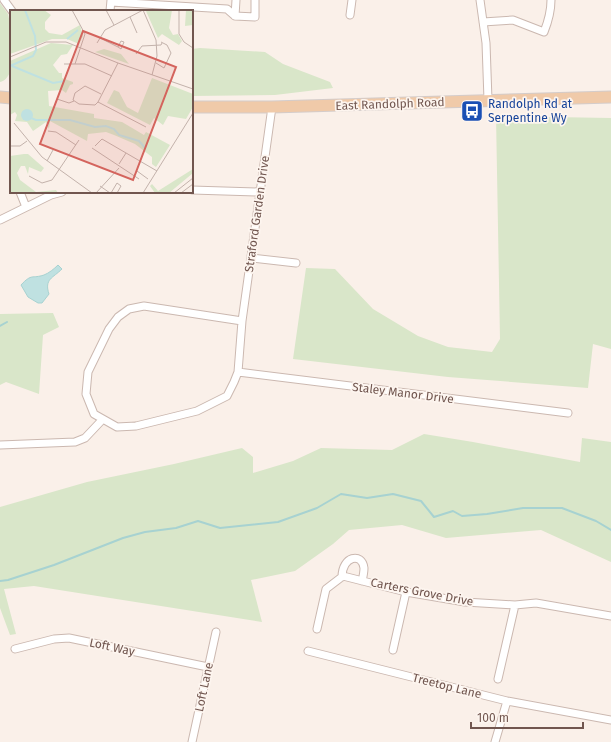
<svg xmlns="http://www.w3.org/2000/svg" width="611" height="742" font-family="'Fira Sans',sans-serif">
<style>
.green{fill:#d9e6c9}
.water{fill:#bfe1e1;stroke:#a7d2d1}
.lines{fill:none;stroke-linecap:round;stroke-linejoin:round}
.stream{stroke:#a7d2d1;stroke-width:2}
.minor-casing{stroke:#cbb8b0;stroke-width:9}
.primary-casing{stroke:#d4ccca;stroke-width:13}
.minor{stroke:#fff;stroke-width:7}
.primary{stroke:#f0caa9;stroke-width:11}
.labels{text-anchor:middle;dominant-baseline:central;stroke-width:3.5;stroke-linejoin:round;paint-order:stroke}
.street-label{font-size:12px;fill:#71564f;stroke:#fdf5ef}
.transit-label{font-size:12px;fill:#164399;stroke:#fdf5ef;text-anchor:start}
.inset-river{fill:none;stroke:#bfe1e1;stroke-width:2}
.inset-road{fill:none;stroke:#c3b2ab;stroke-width:1}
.view{fill:#d4645d;fill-opacity:0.15;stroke:#d4645d;stroke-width:2}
.inset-edge{fill:none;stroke:#71564f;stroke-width:2}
</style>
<rect width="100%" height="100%" fill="#faf0e9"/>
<path class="green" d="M0 3 8 14 11 28 10 72C8 77 5 81 0 82Z
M200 48 265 52 283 64 330 82 333 88 275 95 192 96V49Z
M496 116 611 118V349L593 344 588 388 448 377 293 359 306 268 335 269 373 309 418 336 448 347 492 352 500 339Z
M53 313 59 327 43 335 39 394 6 382 0 385V314Z
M424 434 473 442 580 462 582 438 611 442V562L541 530 446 538 402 525 349 530 333 544 295 571 251 580 262 622 34 586 4 589 16 634 10 635 0 608V507L87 482 174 464 242 448 253 457V473L293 461 321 448 392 450Z"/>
<path class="water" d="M58 265 62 269C53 278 44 279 49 294L42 303H38L28 297 21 285C32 273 32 279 44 275 49 273 54 269 58 265Z"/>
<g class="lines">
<path class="stream" d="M0 326 7 322
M0 581 8 580 54 565 123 538 145 532 176 528 198 521 220 528 278 522 317 508 341 494 367 498 393 494 421 501 434 517 453 511 462 516 487 514 523 508H562L596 521 611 530"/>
<g class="minor-casing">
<path id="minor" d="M4 0 12 11
M236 0 235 16 255 17V0
M480 0 486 43 488 100
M111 2 227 9 235 16
M110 11 111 0
M350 15 352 0
M483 22 513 20 544 32C548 22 551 11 551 0
M192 190 260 192
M20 192 26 207
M0 220 51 195 62 192
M251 258 296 263
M242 321 144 306 129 309 118 317 109 329 88 372 86 394 94 414 117 427 136 426 197 411 227 396 234 382 238 372 242 321 272 107
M238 372 568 413
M0 445 75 442 85 438 102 420
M342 577C342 556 362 552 364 568 364 572 363 577 362 581
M317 629 326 589 343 576 406 592 465 602 515 605 536 603 611 616
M15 649 54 639 69 638 208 667
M393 650 406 592
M308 651 507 701 611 720
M498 679 515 605
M192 742 216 632
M495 742 507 701"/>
</g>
<g class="primary-casing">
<path id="primary" d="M0 97 11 98
M192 107H272L611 97"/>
</g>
<use href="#minor" class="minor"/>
<use href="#primary" class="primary"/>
</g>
<defs>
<g id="bus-square" transform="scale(1.15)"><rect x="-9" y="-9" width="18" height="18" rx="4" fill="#1a4fb4" stroke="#fdf5ef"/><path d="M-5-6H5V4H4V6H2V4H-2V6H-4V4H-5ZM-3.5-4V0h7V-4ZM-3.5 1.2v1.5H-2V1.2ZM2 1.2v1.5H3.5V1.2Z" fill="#fff"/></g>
</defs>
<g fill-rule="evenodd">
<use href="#bus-square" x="472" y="111"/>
</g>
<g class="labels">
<g class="street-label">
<text transform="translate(390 104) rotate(-2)">East Randolph Road</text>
<text transform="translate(257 214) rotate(-82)">Straford Garden Drive</text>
<text transform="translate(403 393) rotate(7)">Staley Manor Drive</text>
<text transform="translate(422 592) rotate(11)">Carters Grove Drive</text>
<text transform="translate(112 647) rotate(12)">Loft Way</text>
<text transform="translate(447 686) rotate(14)">Treetop Lane</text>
<text transform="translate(204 687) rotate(-78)">Loft Lane</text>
</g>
<g class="transit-label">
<text x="488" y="104">Randolph Rd at<tspan x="488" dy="14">Serpentine Wy</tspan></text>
</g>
</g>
<g transform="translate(10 10)">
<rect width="183" height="183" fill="#faf0e9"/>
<path d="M0 0H34L41 5 35 12V19L39 23 52 25 70 15 73 26 69 34 57 29H42L0 44ZM141 0H162L159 18 163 25 168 24 172 31 169 35 152 24 148 28 136 1ZM176 0H183V15L175 16ZM41 33 63 35 57 44 51 45 43 55 49 63H52V68L63 72V74L60 75 56 83 52 80 38 81 39 96 84 104V108L112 112 134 125 136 122 160 135 146 157 142 154V147L125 134 104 125 96 122 78 124 77 131 40 111 39 119 36 112 23 121 17 112 5 111 7 105 5 102 0 105V51ZM94 39 111 44 119 54 85 42ZM142 68 183 84V97L176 109 158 106 153 115 144 108 140 115 97 93 104 80 109 82 117 97 128 103ZM14 144H18L34 158 31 162 19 157 18 164 15 156H11L7 163 10 170 26 182 46 180 48 183H0V146ZM183 159V163L159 183H145L140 176 142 174 148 181Z" fill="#d9e6c9"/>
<path d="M11 105a6 6 0 1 1 12 0a6 6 0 1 1-12 0Z" fill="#bfe1e1"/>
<path class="inset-river" d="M57 29 68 20M0 56 23 46 26 40 25 26 15 0M2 56 43 73 55 71M21 108 26 110H60L85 117 96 116 104 119 109 125 129 131 136 139"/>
<path class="inset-road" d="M62 0 75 24 65 54M96 0 104 15M133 0 146 30 147 46 142 65M169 0V24L174 32 183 38M120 7 127 23M90 28 108 37M111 31 114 32 111 39 108 37ZM87 33 95 20 133 0M126 44 132 36 151 35 152 33M0 47 36 32H56L108 53 183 79M146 53 154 58 161 43 157 35 151 32M54 54H75L102 66M91 84 75 76 65 83 63 90 69 94 85 95 88 92 108 53M47 89 59 93 64 91M88 92 136 117M4 113 32 147 82 183M38 121 46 122 66 135M0 136H10L17 131M85 136 92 129 147 161M82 138 129 169M37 151 43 140M109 154 116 143M127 161 138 169M19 166 32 173 42 170 69 130M90 176 100 183M86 183 109 158M101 183 107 173 111 176 107 183M133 183 183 103M164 183 183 168M171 183 183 174"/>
<path class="view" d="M73 21 166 57 123 170 30 134Z"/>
<rect width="183" height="183" class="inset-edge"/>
</g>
<path d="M471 722v6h112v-6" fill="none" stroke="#71564f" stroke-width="2"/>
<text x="477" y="722" font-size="12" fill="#71564f" stroke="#fdf5ef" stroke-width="3" paint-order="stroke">100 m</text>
</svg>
